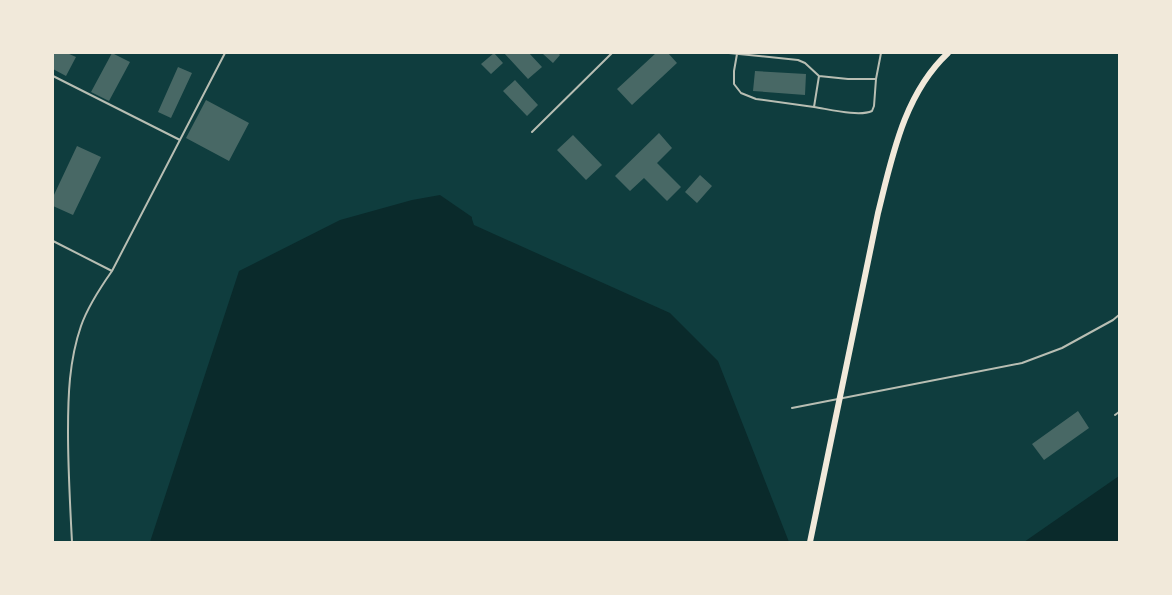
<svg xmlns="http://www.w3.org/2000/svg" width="1172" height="595" font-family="Mulish,sans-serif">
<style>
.water{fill:#0a2a2b}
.building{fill:#486865}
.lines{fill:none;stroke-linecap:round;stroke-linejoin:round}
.service{stroke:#b8beb3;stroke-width:2}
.trunk{stroke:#f1e9da;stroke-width:6}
</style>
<rect width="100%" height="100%" fill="#0f3d3e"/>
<path class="water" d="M440 195 472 217V219L474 225 670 313 718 361 789 542H150L239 271 340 220 412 200Z
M1119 476V542H1024Z"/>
<path class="building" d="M53 53H67L76 57 66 76 53 69Z
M112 53 130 62 109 101 91 92Z
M494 53 503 63 491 74 481 64Z
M504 53H529L542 67 528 79Z
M544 53H558L560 55 553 63 543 54Z
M656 53H668L677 63 632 105 617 89Z
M178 67 192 73 171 118 158 112Z
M755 71 806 74 805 95 753 91Z
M515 80 538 105 527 116 503 91Z
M206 100 249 123 229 161 186 138Z
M659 133 672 148 657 163 681 187 667 201 644 178 630 191 615 176Z
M573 135 602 165 586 180 557 150Z
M77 146 101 157 73 215 53 206V197Z
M700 175 712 186 697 203 685 192Z
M1078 411 1089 428 1044 460 1032 444Z"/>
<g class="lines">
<path class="service" d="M729 53 798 60 805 63 819 76 848 79H876L881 53
M737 54 734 71V84L741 93 756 99 814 107 819 76
M53 76 180 140
M814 107C828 109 859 117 872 111L874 106 876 79
M532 132 612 53
M53 241 112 271
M792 408 1022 363 1062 348 1113 320 1119 315
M1115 415 1119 412
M72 542C70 505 68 469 68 432 68 396 69 361 81 326 88 306 100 288 112 271L225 53"/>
<path class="trunk" d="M810 542 878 213C892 157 904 94 948 53"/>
</g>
<rect width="1172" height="595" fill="none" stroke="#f1e9da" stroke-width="108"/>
</svg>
